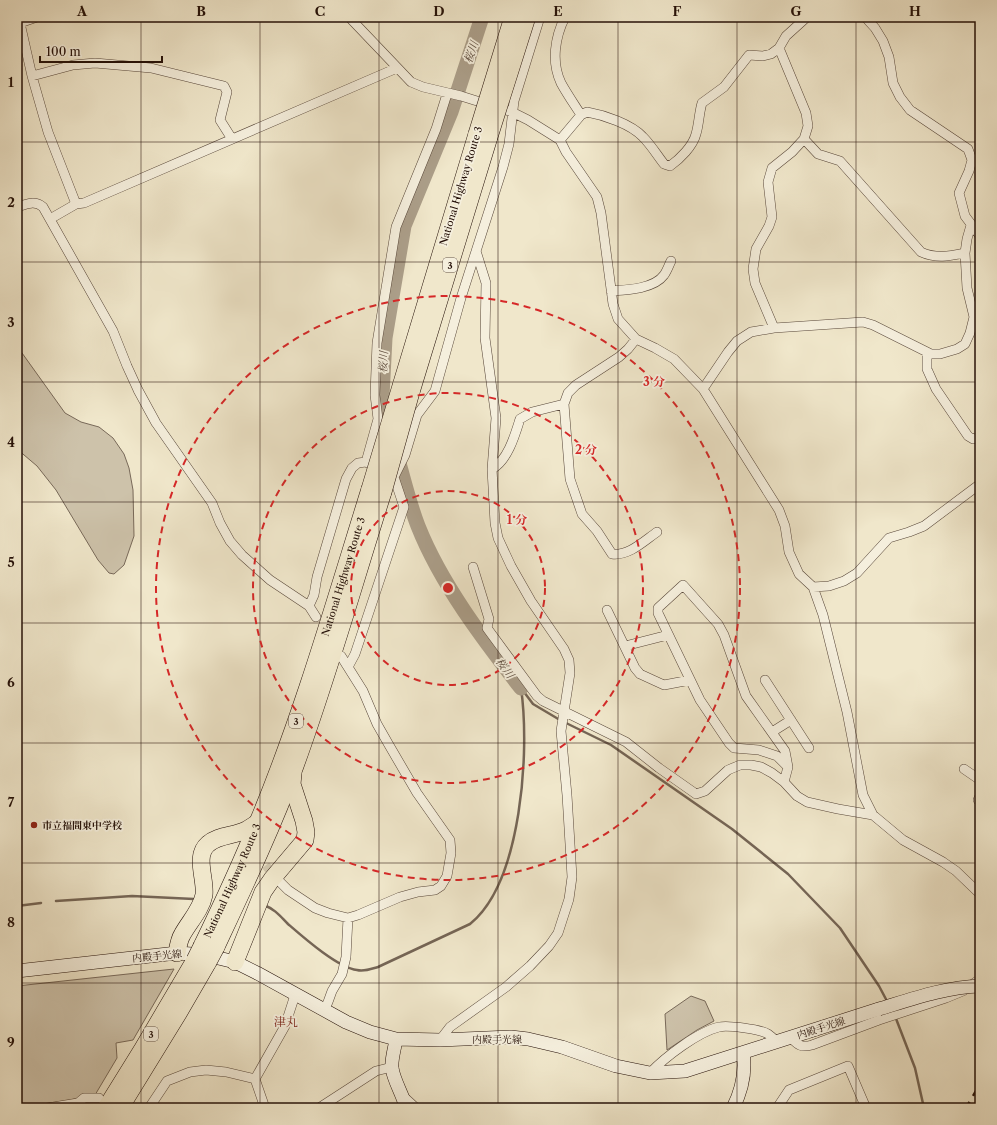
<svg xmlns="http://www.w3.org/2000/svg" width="997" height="1125" font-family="'Libre Caslon Text','Noto Serif JP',serif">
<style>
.green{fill:#cdc2aa;stroke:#786959}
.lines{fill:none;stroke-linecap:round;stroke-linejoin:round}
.stream{stroke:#756555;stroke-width:2.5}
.river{stroke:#ab9e89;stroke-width:15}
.street-tunnel{stroke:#d1c7ae;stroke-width:9;stroke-dasharray:9 4.5;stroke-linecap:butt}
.street-casing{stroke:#574639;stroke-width:10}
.secondary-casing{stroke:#241008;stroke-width:14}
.highway-casing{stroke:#241008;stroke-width:18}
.street{stroke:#f5efdd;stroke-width:9}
.secondary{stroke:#f5efdd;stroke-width:13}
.highway{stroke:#f0e7cb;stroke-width:17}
.rail{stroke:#241008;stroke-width:2.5;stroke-dasharray:7 7;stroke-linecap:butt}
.secondary-bridge-casing{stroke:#241008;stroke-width:14;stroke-linecap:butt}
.highway-bridge-casing{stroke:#241008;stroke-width:18;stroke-linecap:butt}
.secondary-bridge{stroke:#f5efdd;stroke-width:13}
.highway-bridge{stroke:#f0e7cb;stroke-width:17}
.grid{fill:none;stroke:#241008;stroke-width:1;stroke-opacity:0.55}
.ring{fill:none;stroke:#d62828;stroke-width:2;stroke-dasharray:7 5}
.poi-dot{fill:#8f2418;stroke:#f5efdd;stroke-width:1.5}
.labels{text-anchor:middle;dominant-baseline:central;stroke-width:3.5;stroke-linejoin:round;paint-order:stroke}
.shield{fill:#f5efdd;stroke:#635348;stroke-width:1}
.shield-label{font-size:9px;font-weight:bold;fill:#241008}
.street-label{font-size:10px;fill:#241008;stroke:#f5efdd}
.poi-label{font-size:10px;font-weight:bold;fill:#241008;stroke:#f5efdd;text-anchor:start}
.water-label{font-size:11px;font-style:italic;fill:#615042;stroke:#f5efdd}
.quarter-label{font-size:12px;fill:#7a1f14;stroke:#f5efdd}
.centre{fill:#d62828;stroke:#f5efdd;stroke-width:2}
.ring-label{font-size:12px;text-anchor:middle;font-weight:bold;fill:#d62828;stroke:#f5efdd;stroke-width:3.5;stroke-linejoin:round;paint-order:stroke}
.neatline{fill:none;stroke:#241008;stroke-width:1.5}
.grid-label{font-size:13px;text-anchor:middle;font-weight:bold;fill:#241008}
</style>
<rect width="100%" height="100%" fill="#f0e7cb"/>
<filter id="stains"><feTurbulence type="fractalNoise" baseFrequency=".005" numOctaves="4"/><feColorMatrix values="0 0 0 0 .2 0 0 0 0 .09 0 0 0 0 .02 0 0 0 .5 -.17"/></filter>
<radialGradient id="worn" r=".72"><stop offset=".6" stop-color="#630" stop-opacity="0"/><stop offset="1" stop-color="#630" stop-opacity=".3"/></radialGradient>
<path class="green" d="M17 346 65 413 81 422 99 427 113 438 124 454 129 468 133 490 134 536 124 565 114 574 109 573 98 560 56 490 37 466 17 449Z
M174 969 133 1040 116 1043 117 1058 95 1095C76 1099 56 1103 36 1105 29 1106 25 1108 17 1108V986Z
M691 996 705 1001 714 1021 697 1030 667 1050 665 1014Z"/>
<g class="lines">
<path class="stream" d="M521 688 533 704 560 720
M564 722 611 745 732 829 788 874 840 928 879 986 888 1003
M56 901 132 896 194 899
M264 905C276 910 280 916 288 924 303 937 338 968 357 970 364 972 371 969 378 967L470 924C522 882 530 750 521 688
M17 906 41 903
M895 1016 915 1068 924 1108"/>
<path class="river" d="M389 430 382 396 385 338 404 226 451 112 482 17
M396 453C403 476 409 503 418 526 441 584 483 639 521 688"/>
<path class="street-tunnel" d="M257 855 277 879"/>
<g class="street-casing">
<path id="street" d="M349 17 411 82 423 87 461 96 512 112 528 120 560 140 566 152 597 197 601 213 613 304 618 319 636 339 655 348 674 359 703 389 779 510 785 526 789 552 799 574 813 587 823 615 847 712 863 795 873 815
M565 17C555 37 551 62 561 83 567 94 574 104 581 115
M865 17 875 28 883 41 889 57 893 83 900 97 910 110 968 149 972 160 969 171 959 193 965 216 980 236
M20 23 32 76 48 132 76 204
M17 24 37 17
M32 76 73 65 95 63 151 68 224 86 227 92 220 120 232 139
M804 139 818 154 840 161 921 252C936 259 950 256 965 253
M560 140 581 115 587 112C604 115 631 124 643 137 651 145 657 155 664 164L670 166C680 159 693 146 696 134 699 124 699 113 702 103L724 87 749 55 763 56 771 54 779 48 786 36 807 17
M17 207C26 204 35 200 43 207L113 331 127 366 138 390 156 423 212 503 220 523 230 541 242 555 270 580 309 606 316 617
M50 219 76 204 84 203 397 68
M611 291C626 290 654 289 664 275 667 271 669 265 671 261
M774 328 755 283 753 269 756 249 769 226 772 217 768 182 772 168 792 152 804 139 808 126 806 113 779 48
M636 339 628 349 619 357 576 385 568 393 564 404 570 479 582 514 597 531 612 554C629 556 644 541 657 532
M927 354V369L936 389 968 436 973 439 980 438
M703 389 728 352 737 341 751 332 774 328 863 322 873 325 931 354H940L957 349 965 344 970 333 974 317 967 288 965 253 967 239 971 225
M366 462 378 419 375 395 377 343 396 227 436 129 447 94
M492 469C508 460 515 435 520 419L532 412 564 404
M394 477 405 455 417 415 435 391 461 298 503 167 509 144 514 101 540 17
M473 567 489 619 487 628 537 696 543 701 626 742 659 768 696 794 705 791 728 770 740 765H751L761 767 772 773 784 782 797 796 807 802 838 809 873 815 903 840 943 862 956 871 980 894
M813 587 829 586 844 581 857 573 889 538 909 532 924 526 980 484
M309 606 314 595 317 577 346 479 352 468 358 463 366 462 394 477 404 507 355 654 348 667
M607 610 635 668 640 674 664 685 690 680
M625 646 668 635
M765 680 809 748
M772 732 791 720
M964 769 980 780
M784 782 788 767 785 751 746 696 724 635 718 624 683 585 658 608V613L700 700 729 743 734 748 759 750 777 756 788 767
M978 800 980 796
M278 880 288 890 315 908 328 913 348 918 358 915 400 897 418 892 435 890 441 886 447 876 451 853 450 840 417 793 389 745 377 724 363 691 341 656
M324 1010 328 1002 332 991 342 974 346 957 348 918
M791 1038C798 1045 801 1048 812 1045L879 1020 946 998 963 991 980 979
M440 1040 450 1027 506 987 530 966 549 946 558 933 569 899 572 877 567 795 561 731 570 673 569 660 564 649 531 601 511 566 498 538 495 523 492 469 496 418 485 338 486 283 476 251
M650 1073C665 1057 698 1032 719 1027 727 1025 760 1029 768 1034 771 1036 774 1039 777 1042
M404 1097 416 1108
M47 1108 78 1103 84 1098H99
M149 1108 167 1081 190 1072 206 1070 226 1072 255 1079
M265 1108 255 1079 285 1026 295 995
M319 1108 376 1071 392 1067
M777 1108 789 1090 848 1066 866 1108"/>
</g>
<g class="secondary-casing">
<path id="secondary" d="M17 971 177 953 206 955 235 962 257 973 346 1022 370 1032 396 1039 440 1040 511 1037 528 1039 562 1047 616 1066 650 1073 685 1071 879 1009
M396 1039C395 1048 391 1059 392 1068 394 1082 403 1094 406 1108
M733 1108C742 1090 746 1072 743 1053"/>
</g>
<g class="highway-casing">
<g id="highway">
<path d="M401 386 477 134"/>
<path d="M411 392 489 137"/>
<path id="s1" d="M202 946C222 905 241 864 258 822 303 714 335 601 370 489"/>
<path d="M216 947C244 887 272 828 295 766 328 676 354 583 383 492"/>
<path d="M177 953C178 947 179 940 182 935 189 922 201 910 204 895 206 879 194 856 208 844 218 835 234 836 246 830 250 828 254 825 259 822"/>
<path d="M235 962 263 892 272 879 305 840 306 832 304 821 292 784 293 774"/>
<path d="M106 1108 142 1050 195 960"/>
<path d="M120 1108 179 1012 208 962"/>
</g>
</g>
<use href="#street" class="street"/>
<use href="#secondary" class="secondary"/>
<use href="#highway" class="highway"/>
<path class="rail" d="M966 1108 980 1084"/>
<g class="secondary-bridge-casing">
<path id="secondary-bridge" d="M879 1009C912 999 946 987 980 986"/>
</g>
<g class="highway-bridge-casing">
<path id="highway-bridge" d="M477 134 513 17
M489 137 527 17
M370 489 401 386
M383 492 411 392
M195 960 202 946
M208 962 216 947"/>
</g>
<use href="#secondary-bridge" class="secondary-bridge"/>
<use href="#highway-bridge" class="highway-bridge"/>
</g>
<path class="grid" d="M141 17V1108M260 17V1108M379 17V1108M498 17V1108M618 17V1108M737 17V1108M856 17V1108M17 142H980M17 262H980M17 382H980M17 502H980M17 623H980M17 743H980M17 863H980M17 983H980"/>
<g class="ring">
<circle cx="448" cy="588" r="97"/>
<circle cx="448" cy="588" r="195"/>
<circle cx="448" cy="588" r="292"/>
</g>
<circle class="poi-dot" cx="34" cy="825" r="4"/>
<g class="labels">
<g class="shield">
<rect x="443" y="258" width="14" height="14" rx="3"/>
<rect x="289" y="714" width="14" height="14" rx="3"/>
<rect x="144" y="1027" width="14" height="14" rx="3"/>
</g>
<g class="shield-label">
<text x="450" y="265">3</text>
<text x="296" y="721">3</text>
<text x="151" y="1034">3</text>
</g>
<g class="street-label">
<text transform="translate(461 186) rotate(-73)">National Highway Route 3</text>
<text stroke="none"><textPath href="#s1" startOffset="396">National Highway Route 3</textPath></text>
<text stroke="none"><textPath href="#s1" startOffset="72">National Highway Route 3</textPath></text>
<text transform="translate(157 956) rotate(-6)">内殿手光線</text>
<text transform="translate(821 1028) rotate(-18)">内殿手光線</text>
<text x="497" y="1039">内殿手光線</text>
</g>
<g class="poi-label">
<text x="42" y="825">市立福間東中学校</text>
</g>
<g class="water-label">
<text transform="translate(471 52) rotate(-71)">桜川</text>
<text transform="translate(383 362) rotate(-87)">桜川</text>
<text transform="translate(505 668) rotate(53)">桜川</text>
</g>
<g class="quarter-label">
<text x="286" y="1021">津丸</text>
</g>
</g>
<circle cx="448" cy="588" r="6" class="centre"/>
<g class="ring-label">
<text x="654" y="386">3 分</text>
<text x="586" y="454">2 分</text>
<text x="517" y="524">1 分</text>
</g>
<rect width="997" height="1125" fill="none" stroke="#f0e7cb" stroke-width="44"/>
<path d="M40 56v6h122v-6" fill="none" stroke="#241008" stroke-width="2"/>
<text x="46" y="56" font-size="12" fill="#241008" stroke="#f5efdd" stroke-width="3" paint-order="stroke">100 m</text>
<rect x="22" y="22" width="953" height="1081" class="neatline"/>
<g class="grid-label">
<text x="82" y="16">A</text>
<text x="201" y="16">B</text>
<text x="320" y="16">C</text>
<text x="439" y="16">D</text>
<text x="558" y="16">E</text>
<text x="677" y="16">F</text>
<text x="796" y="16">G</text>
<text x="915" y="16">H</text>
<text x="11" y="87">1</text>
<text x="11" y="207">2</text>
<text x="11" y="327">3</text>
<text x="11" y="447">4</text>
<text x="11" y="567">5</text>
<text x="11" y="687">6</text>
<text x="11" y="807">7</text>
<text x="11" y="927">8</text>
<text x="11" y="1047">9</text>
</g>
<rect width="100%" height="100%" filter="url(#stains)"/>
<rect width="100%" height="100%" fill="url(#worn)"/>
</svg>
